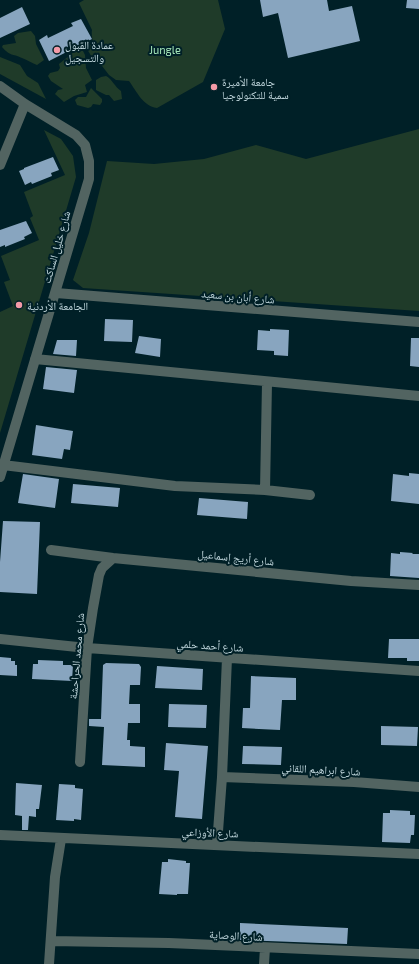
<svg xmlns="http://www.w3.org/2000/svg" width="419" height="964" font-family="'Exo 2','Noto Naskh Arabic',sans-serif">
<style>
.green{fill:#1f3b29}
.building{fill:#88a5bf}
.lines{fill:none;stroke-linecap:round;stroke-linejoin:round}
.minor{stroke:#526461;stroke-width:10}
.poi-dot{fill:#f39aa7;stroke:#002027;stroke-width:1.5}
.labels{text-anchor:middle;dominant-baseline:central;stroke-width:4;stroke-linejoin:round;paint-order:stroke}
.poi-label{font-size:11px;fill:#c5dbe1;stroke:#002027;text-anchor:start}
.park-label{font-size:11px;fill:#a4e6b8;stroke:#002027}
.street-label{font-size:11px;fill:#c5dbe1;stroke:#002027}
</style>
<rect width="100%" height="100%" fill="#002027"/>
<path class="green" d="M84 0H218L225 29 203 82 157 108C143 106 137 92 129 81L116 80 109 75 99 62 96 64 87 49 89 46 93 44C93 40 91 35 92 30L79 3Z
M31 31 35 36 36 44 44 60 37 65C31 63 28 60 22 58 12 53 11 57 2 47L3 45 16 43 14 36 18 33Z
M79 50 83 51 85 55 86 68 92 80 85 85 87 92 74 96 64 102 55 94 58 90 63 89 51 81 48 76 50 73 58 71 60 68 59 64 75 51Z
M0 57 20 65 27 76 38 83 46 99 0 74Z
M106 76C112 79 115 87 121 91L122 99 114 101 109 95H106L96 90V80L101 77Z
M91 88 102 99V102L100 105 93 104 91 107 88 108 77 105 75 100 78 97H86Z
M419 129V311L83 288 73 280 89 233 107 161 154 164 204 159 256 145 306 159Z
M44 130 61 139 73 156 76 177 0 433V312L13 306 4 282 10 280 1 256 39 240 30 218 33 216 24 192 65 175Z"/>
<path class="building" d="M260 0H327L329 11 352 6 360 41 288 58 278 13 263 17Z
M407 0H419V9L406 8Z
M22 7 30 24 0 38V18Z
M81 19 92 39 49 61 39 40 47 35 48 38 73 26 71 23Z
M53 157 59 170 51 173 52 176 32 184 31 182 25 185 19 171 24 169V168Z
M26 221 32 233 24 237 25 239 5 247V245L0 247V230Z
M105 319 133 320 132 342 104 341Z
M270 329 289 330 288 356 274 355V351L257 350 258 330 270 331Z
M139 336 161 339 160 357 135 353Z
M411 338H419V367L410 366Z
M57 340H77L76 356 53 354Z
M46 367 77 370 74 393 43 389Z
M36 425 73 431 70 450 64 449 62 459 32 455Z
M409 473 419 474V504L391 501 393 474 409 476Z
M23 474 59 479 55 508 18 503Z
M73 484 120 488 118 507 71 503Z
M199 498 248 502 247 519 197 515Z
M3 521 40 522 37 594 0 592V562Z
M400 552 413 553 412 554H419V578L390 576 391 553 400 554Z
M389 639H419V661H407V658H388Z
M0 657 11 658V661H15V665H17V676L0 675Z
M38 660 63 661V665H73L72 681 32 679 33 664H38Z
M106 663 139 664 141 667 140 685H130L129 704H140V723H128L127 740H130V746L145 747V767L102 765 104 727 89 726V719H101L103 665Z
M157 666 203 669 202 690 155 688Z
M251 676 296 678V700H282L280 730 242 728 243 708H250Z
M169 704 207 705 206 728 168 727Z
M381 726 418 727 417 746 381 745Z
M166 743 208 746 202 819 175 817 179 771 164 770Z
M243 746 282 747 281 765 242 764Z
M16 783 42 785 39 809H36V817L29 816 28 830H22V816L15 815Z
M59 784 75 785V788L83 789 81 820 74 819V821L56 820Z
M390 810 410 811V815H415L414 835H411L410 843 382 842 383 813H390Z
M168 859 186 861V863H190L188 894H177V895L159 894 162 862H168Z
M240 923 348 928 347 944 240 940Z"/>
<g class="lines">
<path class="minor" d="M0 86 25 104 76 135 85 145 89 161V179L0 477
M0 165 25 104
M56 293 419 322
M35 359 419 396
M3 465 175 486 265 490 310 495
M265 490 267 383
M51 550 113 558 351 581 419 585
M0 639 87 648 419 671
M80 762 87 648 93 608 99 575 102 568 113 558
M222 777 354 782 419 787
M0 835C140 842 279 848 419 854
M217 845 222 777 227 658
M51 941 169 943 419 954
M49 964 55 877 61 839
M264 964 265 948"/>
</g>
<g class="poi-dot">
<circle cx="57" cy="50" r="4"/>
<circle cx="214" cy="87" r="4"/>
<circle cx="19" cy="305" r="4"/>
</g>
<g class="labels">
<g class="poi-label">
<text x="65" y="44">عمادة القبول<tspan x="65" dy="13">والتسجيل</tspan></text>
<text x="222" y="81">جامعة الأميرة<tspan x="222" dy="13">سمية للتكنولوجيا</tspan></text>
<text x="27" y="305">الجامعة الأردنية</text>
</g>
<g class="park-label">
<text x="165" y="49">Jungle</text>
</g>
<g class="street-label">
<text transform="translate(56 247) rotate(-74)">شارع خليل الساكت</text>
<text transform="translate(238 296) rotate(5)">شارع أبان بن سعيد</text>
<text transform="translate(236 557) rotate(6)">شارع أريج إسماعيل</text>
<text transform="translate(210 645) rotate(4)">شارع أحمد حلمي</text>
<text transform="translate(76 656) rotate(-85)">شارع محمد الحراحشة</text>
<text transform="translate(321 769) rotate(3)">شارع ابراهيم اللقاني</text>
<text transform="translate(210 832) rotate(2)">شارع الأوزاعي</text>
<text transform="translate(236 935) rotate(3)">شارع الوصاية</text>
</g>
</g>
</svg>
